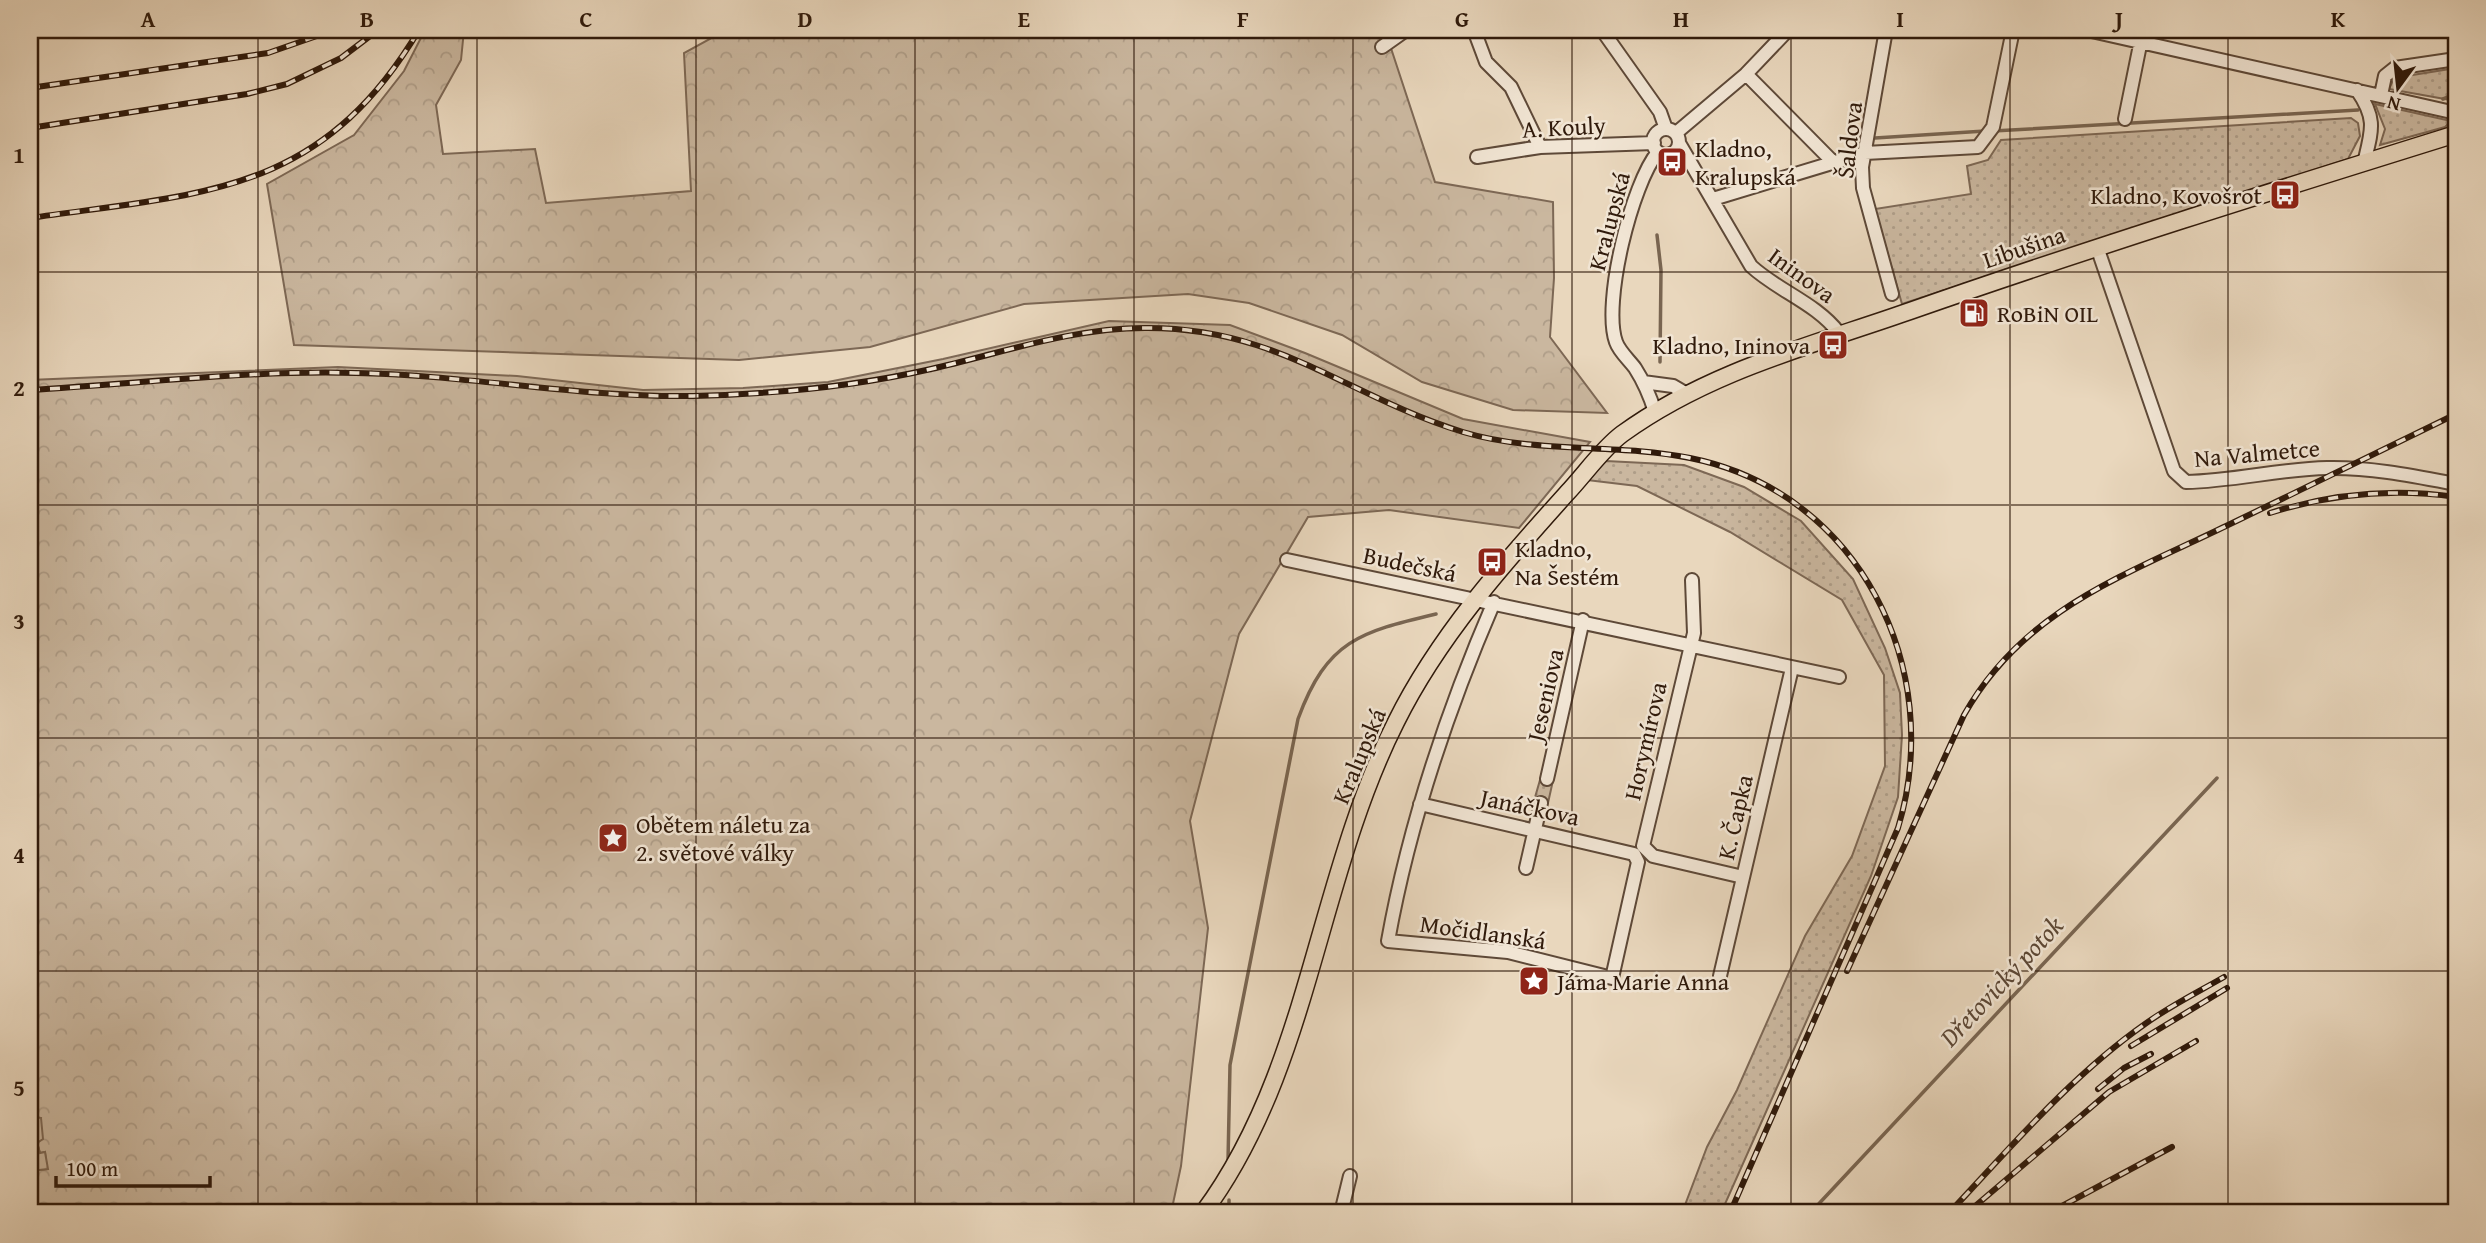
<svg xmlns="http://www.w3.org/2000/svg" width="2486" height="1243" font-family="'Gentium Book Plus',serif">
<style>
.grass{fill:url(#grass-dots);stroke:#7d6855;stroke-width:2}
.forest{fill:url(#forest-crowns);stroke:#7d6855;stroke-width:2}
.cemetery{fill:url(#cemetery-stones);stroke:#7d6855;stroke-width:2}
.lines{fill:none;stroke-linecap:round;stroke-linejoin:round}
.stream{stroke:#796551;stroke-width:3.5}
.minor-casing{stroke:#5e4938;stroke-width:16}
.major-casing{stroke:#301a0b;stroke-width:19}
.minor{stroke:#f1e5d4;stroke-width:12}
.major{stroke:#e9d7bd;stroke-width:16}
.rail-casing{stroke:#301a0b;stroke-width:6}
.rail{stroke:#f1e5d4;stroke-width:3.5;stroke-dasharray:10;stroke-linecap:butt}
.grid{fill:none;stroke:#301a0b;stroke-width:2;stroke-opacity:0.55}
.labels{text-anchor:middle;dominant-baseline:central;stroke-width:5;stroke-linejoin:round;paint-order:stroke}
.street-label{font-size:24px;fill:#301a0b;stroke:#f1e5d4}
.poi-label{font-size:24px;fill:#301a0b;stroke:#f1e5d4;text-anchor:start}
.water-label{font-size:26px;font-style:italic;fill:#5b4634;stroke:#f1e5d4}
.neatline{fill:none;stroke:#301a0b;stroke-width:2.5}
.grid-label{font-size:23px;text-anchor:middle;font-weight:bold;fill:#301a0b}
</style>
<defs>
<pattern id="grass-dots" width="8" height="8" patternUnits="userSpaceOnUse" patternTransform="scale(1.75)"><rect width="8" height="8" fill="#cab79f"/><path d="M2 2h.1M6 6h.1" fill="none" stroke="#ae9d88" stroke-width="1.8" stroke-linecap="round"/></pattern>
<pattern id="forest-crowns" width="20" height="18" patternUnits="userSpaceOnUse" patternTransform="scale(1.75)"><rect width="20" height="18" fill="#cab79f"/><path d="M2 6a3 3 0 1 1 6 0M12 15a3 3 0 1 1 6 0" fill="none" stroke="#ae9d88"/></pattern>
<pattern id="cemetery-stones" width="16" height="16" patternUnits="userSpaceOnUse" patternTransform="scale(1.75)"><rect width="16" height="16" fill="#cab79f"/><path d="M2 7V4a2 2 0 0 1 4 0v3zM10 15v-3a2 2 0 0 1 4 0v3z" fill="#ae9d88"/></pattern>
</defs>
<rect width="100%" height="100%" fill="#e9d7bd"/>
<filter id="stains"><feTurbulence type="fractalNoise" baseFrequency=".00286" numOctaves="4"/><feColorMatrix values="0 0 0 0 .2 0 0 0 0 .09 0 0 0 0 .02 0 0 0 .5 -.17"/></filter>
<radialGradient id="worn" r=".72"><stop offset=".6" stop-color="#630" stop-opacity="0"/><stop offset="1" stop-color="#630" stop-opacity=".3"/></radialGradient>
<path class="grass" d="M2456 68V101L2389 89 2394 78Z
M2375 104 2451 121 2445 127 2380 145 2385 129Z
M2351 118 2358 123 2360 136 2348 159 1902 304 1875 209 1971 194 1967 166 1988 160 2001 140Z
M1606 461 1684 465 1744 487 1801 521 1853 579 1885 648 1900 693 1902 735 1898 797 1871 876 1721 1213H1682L1707 1147 1737 1090 1805 936 1852 856 1885 766 1884 675 1842 600 1730 532 1637 486 1587 480Z
M1546 759 1545 780 1552 785 1548 803 1534 801Z"/>
<path class="forest" d="M425 30H464L461 60 436 105 443 154 535 149 546 203 691 191 684 53 726 30H1385L1435 182 1553 202 1554 278 1550 337 1607 413 1513 410 1422 382 1342 335 1249 303 1188 294 1024 304 870 347 739 360 294 345 267 184 354 135 404 71Z
M1109 321 1230 325 1305 353 1463 419 1590 442 1519 528 1389 510 1308 517 1239 634 1190 821 1208 928 1181 1166 1171 1213H30V1171L47 1169 45 1152 40 1153 37 1142 41 1118 30 1116V380L338 367 517 376 643 390 743 388 828 382 943 359Z"/>
<path class="cemetery" d="M30 1116 41 1118 43 1139 37 1143 40 1153 45 1152 48 1169 30 1171Z"/>
<g class="lines">
<path class="stream" d="M2443 99 2456 94
M1993 131 2358 110
M1875 138 1985 131
M1657 235 1661 270 1660 362
M1228 1161 1230 1065 1298 719C1327 640 1360 632 1436 614
M1229 1200V1213
M1813 1210 2217 778"/>
<g class="minor-casing">
<path id="minor" d="M1474 30 1486 62 1511 87 1540 147
M1602 30 1660 112 1666 129
M1886 30 1862 167 1863 188 1892 294
M2087 30 2456 113
M1382 47 1406 30
M1746 74 1834 163
M2357 90C2377 119 2372 130 2364 163
M2381 95 2385 76 2395 68 2456 59
M2125 119 2141 40
M1653 142a13 13 0 1 1 26 0a13 13 0 1 1-26 0Z
M1676 133 1746 74 1788 30
M1679 143 1751 266C1778 291 1816 303 1839 333
M1477 157 1540 147 1654 143
M1713 199 1865 153 1978 147 1993 127 2013 30
M2097 247 2174 471 2186 482C2234 481 2280 469 2327 468 2370 467 2414 476 2456 484
M1643 382 1673 386 1685 393
M1655 412C1650 396 1644 382 1635 368 1629 360 1619 351 1616 342 1602 303 1632 183 1658 152
M1287 560 1839 677
M1692 580 1694 633 1643 846 1653 856 1743 877
M1547 779 1583 620
M1420 804 1634 854 1638 862 1612 978 1508 952 1388 941C1409 824 1447 711 1494 602
M1526 868 1541 803
M1720 976 1792 668
M1341 1213 1350 1176"/>
</g>
<g class="major-casing">
<path id="major" d="M1203 1213C1310 1069 1316 880 1396 722 1438 637 1504 563 1567 493 1585 474 1602 449 1622 434 1709 371 1810 346 1910 311 2090 248 2273 191 2456 134"/>
</g>
<use href="#minor" class="minor"/>
<use href="#major" class="major"/>
<g class="rail-casing">
<path id="rail" d="M30 88 268 53 334 30
M30 128 247 94 287 84 341 58 378 30
M30 218C202 193 320 196 419 30
M30 390C139 384 247 370 356 373 469 375 581 398 693 396 774 394 853 387 931 369 1002 353 1071 328 1145 328 1278 327 1346 396 1463 432 1536 454 1615 443 1690 458 1860 492 1946 669 1898 828L1730 1213
M2270 513C2330 494 2394 488 2456 497
M1847 971 1964 715C2023 610 2123 576 2226 526 2303 489 2380 451 2456 414
M2131 1046 2227 988
M2098 1089 2124 1068 2151 1054
M1949 1213C2011 1147 2071 1076 2145 1024 2170 1006 2198 992 2224 977
M1967 1213 2109 1092 2196 1041
M2049 1213 2172 1147"/>
</g>
<use href="#rail" class="rail"/>
</g>
<path class="grid" d="M258 30V1213M477 30V1213M696 30V1213M915 30V1213M1134 30V1213M1353 30V1213M1572 30V1213M1791 30V1213M2010 30V1213M2228 30V1213M30 272H2456M30 505H2456M30 738H2456M30 971H2456"/>
<defs>
<g id="bus-square" transform="scale(1.575)"><rect x="-9" y="-9" width="18" height="18" rx="4" fill="#8f2418" stroke="#f1e5d4"/><path d="M-5-6H5V4H4V6H2V4H-2V6H-4V4H-5ZM-3.5-4V0h7V-4ZM-3.5 1.2v1.5H-2V1.2ZM2 1.2v1.5H3.5V1.2Z" fill="#fff"/></g>
<g id="fuel-square" transform="scale(1.575)"><rect x="-9" y="-9" width="18" height="18" rx="4" fill="#8f2418" stroke="#f1e5d4"/><path d="M-5.5-6h7V0h2V4h1.3V-2.5L3-4.5l.8-.8L6-3V5H2.5V1h-1V6h-7ZM-4.2-4.7v3.2H.2V-4.7Z" fill="#fff"/></g>
<g id="sight-square" transform="scale(1.575)"><rect x="-9" y="-9" width="18" height="18" rx="4" fill="#8f2418" stroke="#f1e5d4"/><path d="M0-6L1.8-2.2L6-1.7L2.9 1.2L3.7 5.4L0 3.3L-3.7 5.4L-2.9 1.2L-6-1.7L-1.8-2.2Z" fill="#fff"/></g>
</defs>
<g fill-rule="evenodd">
<use href="#bus-square" x="1672" y="162"/>
<use href="#bus-square" x="2285" y="195"/>
<use href="#fuel-square" x="1974" y="313"/>
<use href="#bus-square" x="1833" y="345"/>
<use href="#bus-square" x="1492" y="562"/>
<use href="#sight-square" x="613" y="838"/>
<use href="#sight-square" x="1534" y="981"/>
</g>
<g class="labels">
<g class="street-label">
<text transform="translate(1564 127) rotate(-3)">A. Kouly</text>
<text transform="translate(1849 140) rotate(-83)">Šaldova</text>
<text transform="translate(1609 221) rotate(-75)">Kralupská</text>
<text transform="translate(2024 247) rotate(-19)">Libušina</text>
<text transform="translate(1802 275) rotate(36)">Ininova</text>
<text transform="translate(2257 453) rotate(-5)">Na Valmetce</text>
<text transform="translate(1410 564) rotate(12)">Budečská</text>
<text transform="translate(1545 695) rotate(-77)">Jeseniova</text>
<text transform="translate(1645 741) rotate(-77)">Horymírova</text>
<text transform="translate(1359 756) rotate(-67)">Kralupská</text>
<text transform="translate(1530 807) rotate(12)">Janáčkova</text>
<text transform="translate(1735 817) rotate(-77)">K. Čapka</text>
<text transform="translate(1483 932) rotate(8)">Močidlanská</text>
</g>
<g class="poi-label">
<text x="1695" y="148">Kladno,<tspan x="1695" dy="28">Kralupská</tspan></text>
<text x="2262" y="195" text-anchor="end">Kladno, Kovošrot</text>
<text x="1997" y="313">RoBiN OIL</text>
<text x="1810" y="345" text-anchor="end">Kladno, Ininova</text>
<text x="1515" y="548">Kladno,<tspan x="1515" dy="28">Na Šestém</tspan></text>
<text x="636" y="824">Obětem náletu za<tspan x="636" dy="28">2. světové války</tspan></text>
<text x="1557" y="981">Jáma Marie Anna</text>
</g>
<g class="water-label">
<text transform="translate(2001 981) rotate(-47)">Dřetovický potok</text>
</g>
</g>
<rect width="2486" height="1243" fill="none" stroke="#e9d7bd" stroke-width="77"/>
<g transform="translate(2398 88) rotate(195)" stroke="#f1e5d4" stroke-width="5" paint-order="stroke">
<path d="M0-5L12 26L0 18L-12 26Z" fill="#301a0b"/>
<text y="-10" font-size="19" font-weight="bold" text-anchor="middle" fill="#301a0b">N</text>
</g>
<path d="M56 1176v10h154v-10" fill="none" stroke="#301a0b" stroke-width="3.5"/>
<text x="66" y="1176" font-size="21" fill="#301a0b" stroke="#f1e5d4" stroke-width="5" paint-order="stroke">100 m</text>
<rect x="38" y="38" width="2410" height="1166" class="neatline"/>
<g class="grid-label">
<text x="148" y="27">A</text>
<text x="367" y="27">B</text>
<text x="586" y="27">C</text>
<text x="805" y="27">D</text>
<text x="1024" y="27">E</text>
<text x="1243" y="27">F</text>
<text x="1462" y="27">G</text>
<text x="1681" y="27">H</text>
<text x="1900" y="27">I</text>
<text x="2119" y="27">J</text>
<text x="2338" y="27">K</text>
<text x="19" y="163">1</text>
<text x="19" y="396">2</text>
<text x="19" y="629">3</text>
<text x="19" y="863">4</text>
<text x="19" y="1096">5</text>
</g>
<rect width="100%" height="100%" filter="url(#stains)"/>
<rect width="100%" height="100%" fill="url(#worn)"/>
</svg>
